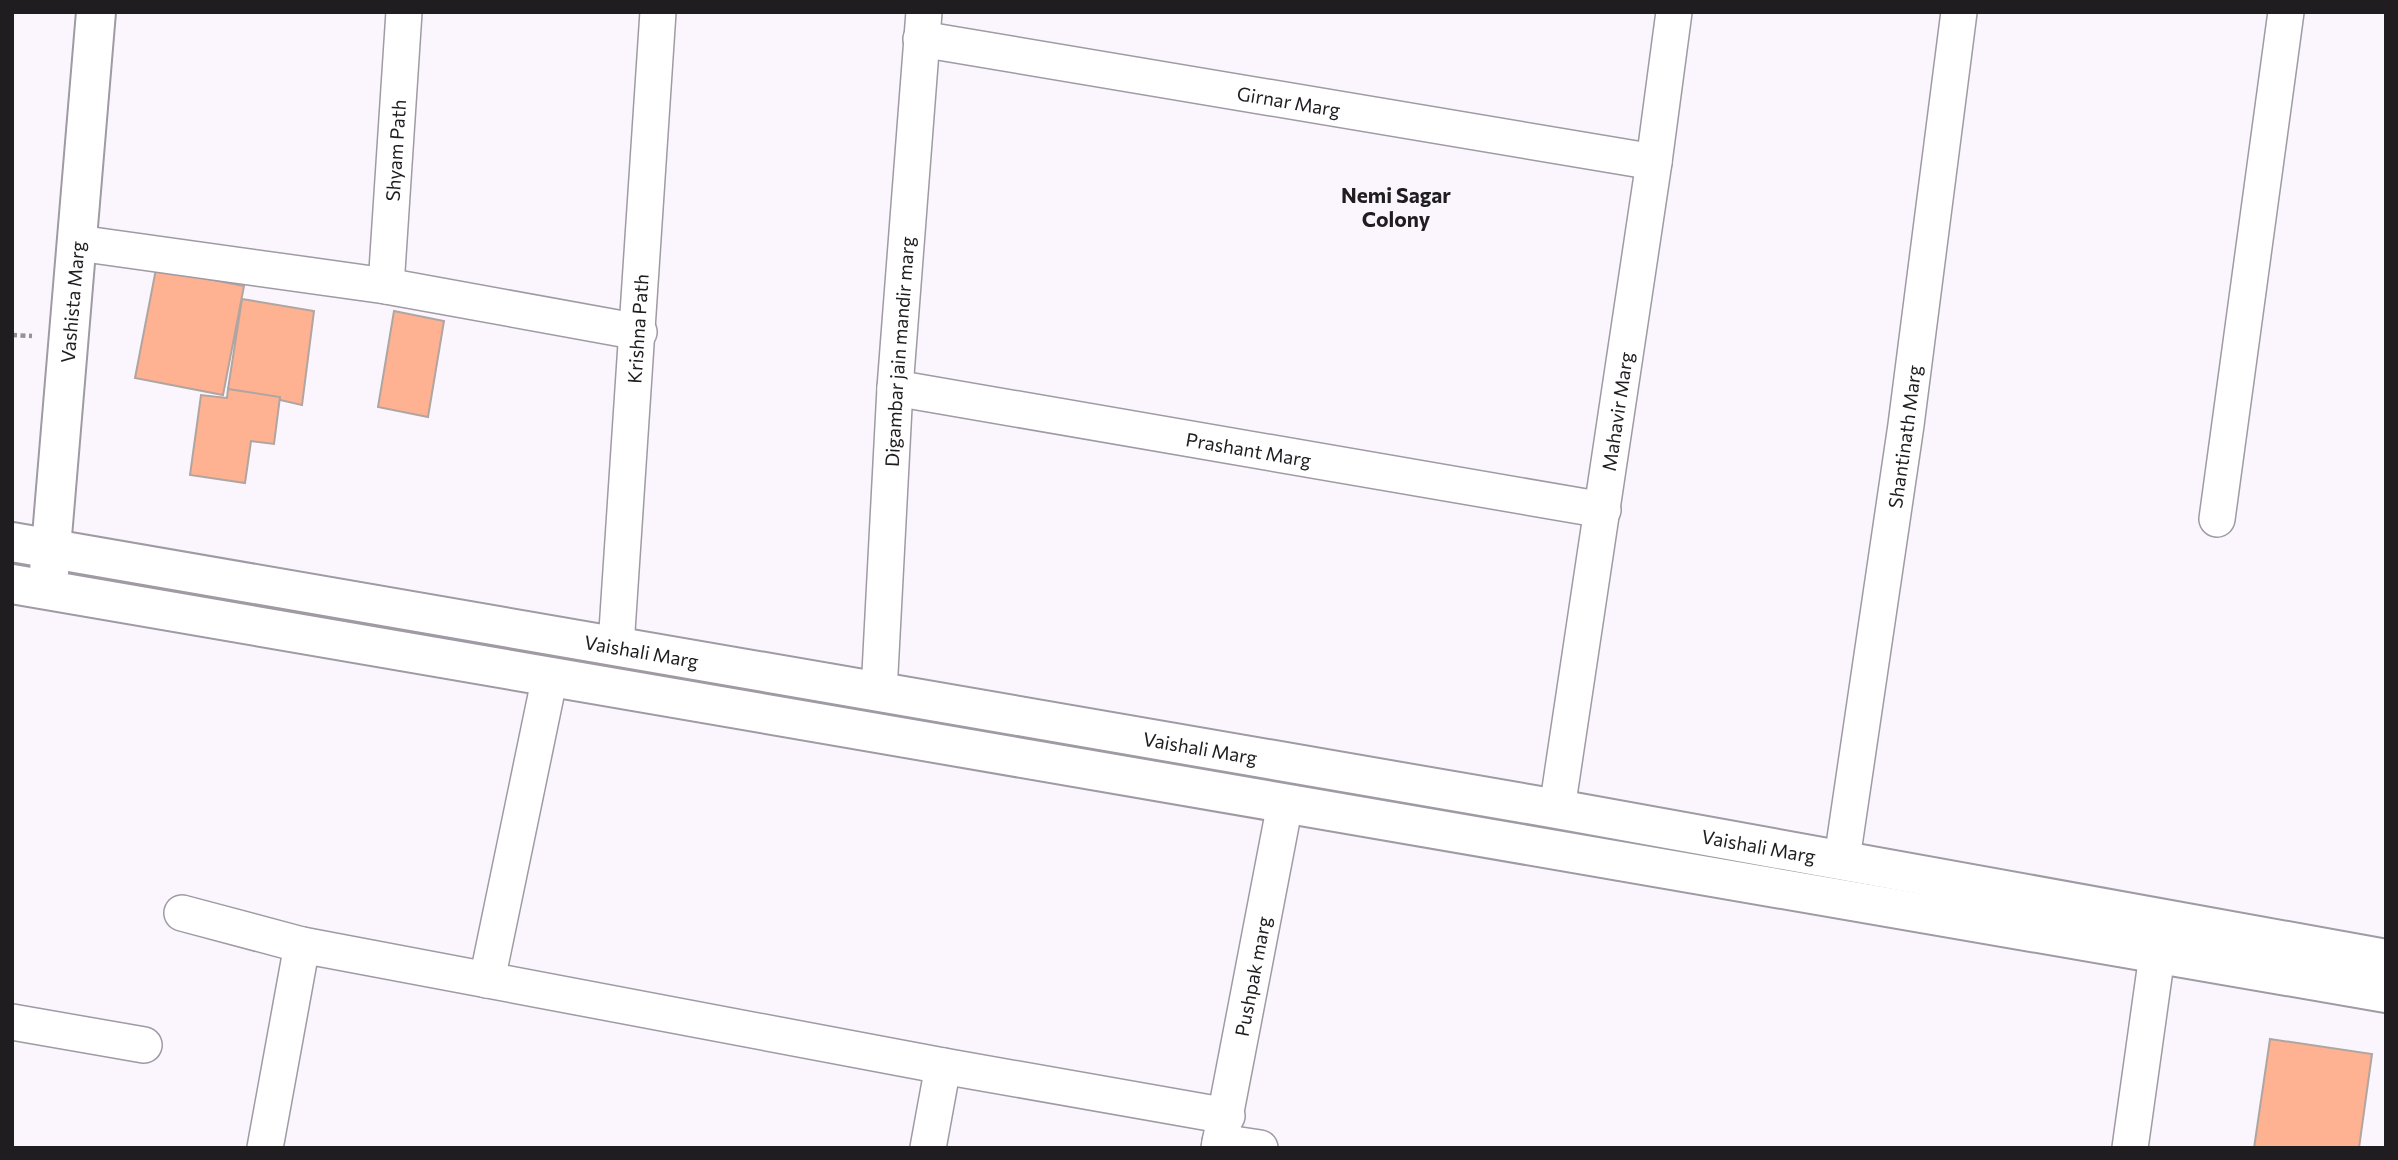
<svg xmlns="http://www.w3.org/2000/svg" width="2398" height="1160" font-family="Commissioner,sans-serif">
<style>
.building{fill:#feb291;stroke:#b0a5a1;stroke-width:2}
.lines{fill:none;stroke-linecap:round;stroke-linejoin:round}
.minor-casing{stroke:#9f9aa3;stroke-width:38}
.tertiary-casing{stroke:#9f9aa3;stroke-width:42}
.path{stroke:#959197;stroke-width:4.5;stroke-dasharray:5 3.5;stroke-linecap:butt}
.minor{stroke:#fff;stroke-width:35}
.tertiary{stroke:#fff;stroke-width:38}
.labels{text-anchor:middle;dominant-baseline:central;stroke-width:7;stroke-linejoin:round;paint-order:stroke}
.street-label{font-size:19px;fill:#201d21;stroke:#fbf6fe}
.neighbourhood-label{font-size:21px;font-weight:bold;fill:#201d21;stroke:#fbf6fe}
</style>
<rect width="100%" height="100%" fill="#fbf6fe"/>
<path class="building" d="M156 269 244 286 223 395 135 378Z
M242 299 314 311 302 405 280 400V397L228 389Z
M394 311 444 321 428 417 378 407Z
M228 389 280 397 274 444 251 441 245 483 190 475 201 395 227 398Z
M2270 1039 2372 1054 2359 1148H2254Z"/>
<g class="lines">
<g class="minor-casing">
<g id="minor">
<path id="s1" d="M921 39 1654 162"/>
<path d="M78 243 386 286 639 332"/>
<path id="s2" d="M386 286 404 12"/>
<path id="s3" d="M895 388 1603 510"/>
<path d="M2217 519 2286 12"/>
<path id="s4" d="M616 646 658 12"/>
<path id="s5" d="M879 692 895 388 924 12"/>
<path id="s6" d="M1557 809 1654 162 1674 12"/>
<path id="s7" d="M1842 859 1906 425 1959 12"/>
<path d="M182 913 302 945"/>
<path d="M487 980 550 676"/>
<path d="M12 1022 144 1045"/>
<path d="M1220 1142 1260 1148"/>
<path d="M265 1148 302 945 943 1066 1227 1116"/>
<path d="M928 1148 943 1066"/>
<path id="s8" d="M1219 1148 1285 804"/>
<path d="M2130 1148 2157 955"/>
</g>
</g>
<g class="tertiary-casing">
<g id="tertiary">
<path id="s9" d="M12 542 1557 809 2386 959"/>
<path id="s10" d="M49 572 96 12"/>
<path d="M12 584 2386 993"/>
</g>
</g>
<path class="path" d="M12 335 32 336"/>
<use href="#minor" class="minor"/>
<use href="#tertiary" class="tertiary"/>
</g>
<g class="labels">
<g class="street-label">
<text stroke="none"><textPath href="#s1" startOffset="373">Girnar Marg</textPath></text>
<text stroke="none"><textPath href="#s2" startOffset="136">Shyam Path</textPath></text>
<text stroke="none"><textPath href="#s10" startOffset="271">Vashista Marg</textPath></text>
<text stroke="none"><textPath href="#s4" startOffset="318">Krishna Path</textPath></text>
<text stroke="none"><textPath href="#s5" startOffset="341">Digambar jain mandir marg</textPath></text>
<text stroke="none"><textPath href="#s6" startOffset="402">Mahavir Marg</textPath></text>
<text stroke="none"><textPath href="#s7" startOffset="427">Shantinath Marg</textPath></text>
<text stroke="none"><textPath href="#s3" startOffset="359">Prashant Marg</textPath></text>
<text stroke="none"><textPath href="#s9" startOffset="639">Vaishali Marg</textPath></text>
<text stroke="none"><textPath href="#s9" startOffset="1206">Vaishali Marg</textPath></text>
<text stroke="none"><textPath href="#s9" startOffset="1773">Vaishali Marg</textPath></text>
<text stroke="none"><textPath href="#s8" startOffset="175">Pushpak marg</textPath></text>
</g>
<g class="neighbourhood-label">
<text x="1396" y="194">Nemi Sagar<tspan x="1396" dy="24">Colony</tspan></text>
</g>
</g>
<rect width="2398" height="1160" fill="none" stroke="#201d21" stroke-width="28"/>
</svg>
